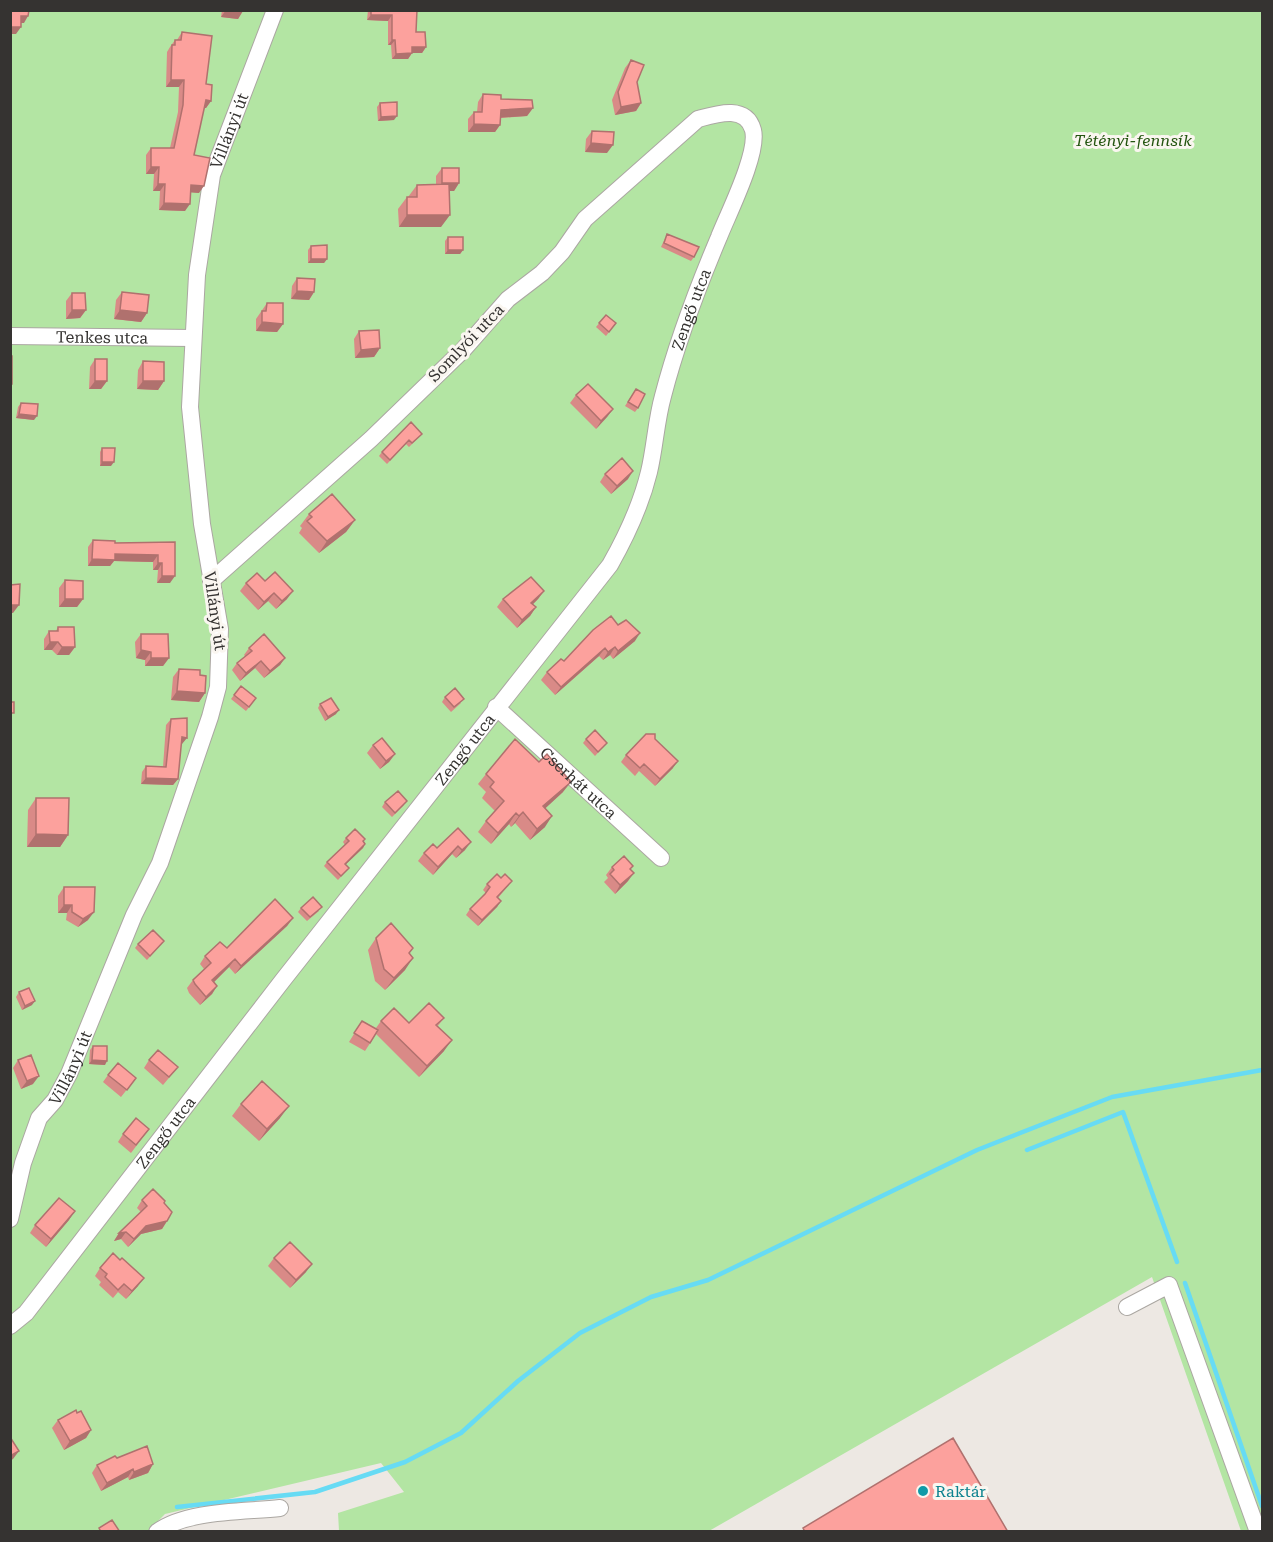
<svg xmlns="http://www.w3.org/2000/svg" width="1273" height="1542" font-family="'Roboto Serif',serif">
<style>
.green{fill:#b3e5a3}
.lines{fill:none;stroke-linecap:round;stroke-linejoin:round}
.stream{stroke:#67dbf4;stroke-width:4.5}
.street-casing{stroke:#aba7a2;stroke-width:18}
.street{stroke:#fff;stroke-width:16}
.wall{fill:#d98a87}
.shaded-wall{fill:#b0716e}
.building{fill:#fca19d;stroke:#b0716e;stroke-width:1.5}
.culture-dot{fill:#0f9aa8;stroke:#faf6f0;stroke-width:2}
.labels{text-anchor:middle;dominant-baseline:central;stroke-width:6;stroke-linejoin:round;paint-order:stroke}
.street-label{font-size:16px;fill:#353331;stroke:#faf6f0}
.park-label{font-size:16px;font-style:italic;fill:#245510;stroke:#faf6f0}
.culture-label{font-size:16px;fill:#0d838f;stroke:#faf6f0;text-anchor:start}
</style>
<rect width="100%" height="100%" fill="#ede8e3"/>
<path class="green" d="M10 11H1262V1531H1241L1152 1277 709 1531H339L338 1513 404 1492 381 1463 165 1514 148 1531H11Z"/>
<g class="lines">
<path class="stream" d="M1027 1150 1123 1112 1177 1262
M1185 1283 1262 1506
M177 1507 315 1492 405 1462 461 1433 518 1381 580 1333 651 1297 708 1280 977 1150 1112 1097 1262 1070"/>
<g class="street-casing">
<g id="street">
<path id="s1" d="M10 336 193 338"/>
<path id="s2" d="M496 707 661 858"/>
<path id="s3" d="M10 1219 23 1163 39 1118 55 1100 69 1074 134 915 160 863 210 717 218 687 220 629 202 524 190 407 197 275 212 175 275 10"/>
<path d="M1127 1307 1169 1285 1258 1532"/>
<path id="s4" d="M10 1326 26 1313 283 980 610 565C627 535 641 505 649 472 655 447 656 421 663 396 677 342 697 289 719 237 728 214 759 153 753 130 746 104 716 114 698 119L585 219 562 252 542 273 508 299 463 350 371 439 211 581"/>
<path d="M157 1532C186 1510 245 1512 280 1508"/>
</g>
</g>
<use href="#street" class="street"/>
</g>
<path class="wall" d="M222 10H243L238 19 221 17Z
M368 10H417L416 32 426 47 422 53H412L408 59H392L391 45H388V21L367 20Z
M182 32 206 84 211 101 206 108H204L194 155 199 193 190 192 185 211 159 210 160 191H153L154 174H146V155L151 148H170L178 112 179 87H166L167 52 170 47 175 40H177Z
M631 60 637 82 641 103 636 111 615 115 612 100 625 68Z
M483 94 501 99 533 108 527 116 501 118 500 125 495 132H468V119L474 112H477L478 102Z
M380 103 394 120 378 121 377 107Z
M592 131 607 153 585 152 586 139Z
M442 168 459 183 454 191H449L441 227H399L398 209 407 197H408L417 185H436V176Z
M667 234 694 257 691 261 661 247Z
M448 237 463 250 460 254H445V241Z
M311 246 327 259 324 263H308V250Z
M297 278 314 292 309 300 291 299 292 286Z
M122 292 147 313 141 322 114 319 116 300Z
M72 293 86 310 80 318 66 319V301Z
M267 303 283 324 277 332 256 331V319Z
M606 315 616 323 606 336 596 327Z
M359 331 380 348 374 357 355 358 354 339Z
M95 359 107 381 101 389H89L90 367Z
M143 361 164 381 158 390 137 389 138 370Z
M636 389 638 408 635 412 625 406Z
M576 395 613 409 607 417 596 429 570 403Z
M21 403 34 420 16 418 18 407Z
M422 434 409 447 406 444 387 464 379 456 382 452Z
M102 448 111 466H100V452Z
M605 474 628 479 611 494 600 482Z
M309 514 355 520 346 532 319 553 299 533 302 528 300 526Z
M93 540 115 543 175 542 170 583H157L158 570H153V562L114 561 110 566H88V547Z
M65 580 83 599 77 607H59V588Z
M265 581 287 599 276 609 268 601 258 610 240 591 246 583Z
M544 591 538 599 533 604 536 607 530 616 517 628 497 607 503 599Z
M618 625 635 641 613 659 610 655 603 660 599 656 555 695 541 680 547 672Z
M58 627 75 647 69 655H57L52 650H44V639L49 631H56Z
M141 634 169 658 163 666H145V660L136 658 135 642Z
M249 648 285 658 280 665 264 678 255 668 240 681 232 670 237 663 245 656 244 655Z
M179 669 200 675 205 693 199 702 171 700 173 677Z
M241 686 256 698 246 711 231 699Z
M445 697 461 703 451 712 442 702Z
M320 704 336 714 325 721 318 708Z
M171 719 182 744H181L178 779 173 785 141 784 142 772 146 766 163 767 166 725Z
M586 739 607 743 595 756 583 743Z
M655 739 673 768 655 786 639 771 635 776 621 762 626 755Z
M373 745 395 754 389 762 380 769 367 753Z
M486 774 563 792 545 808V827L530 840 515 823 511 827 509 824 491 844 478 832 486 821 495 811 482 798 486 792 478 784Z
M36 798 68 835 60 847H27L28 810Z
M385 802 404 805 392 817 382 807Z
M458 828 465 850 456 858 452 854 433 875 418 861 424 853 437 848Z
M346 838 364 842 365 844 363 848 345 865 349 868 338 880 324 866 327 862 345 845 343 842Z
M612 867 631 870 628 881 615 894 604 882 608 878 606 875Z
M501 878 512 881 498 898 501 901 497 907 478 926 466 915 470 909 484 896 486 893 483 890 487 884Z
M64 887 88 920 78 927 66 920 67 913H58V896Z
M301 908 319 911 307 921 298 912Z
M293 918 287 926 235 974 229 967 214 982 217 986 212 994 200 1005 189 993 187 988 193 980 204 969 200 964 205 956 227 948Z
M376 938 409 953 405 970 385 990 375 981 368 950Z
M164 941 147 960 135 948 138 944Z
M19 992 32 1005 22 1010 16 997Z
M444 1018 437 1027 444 1051 419 1077 376 1034 365 1051 349 1042 362 1021 376 1028 381 1021 409 1023Z
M93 1046 105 1065 89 1064 90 1050Z
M18 1060 33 1084 21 1089 13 1068Z
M149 1060 178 1067 163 1085 144 1068Z
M108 1075 136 1078 121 1097 103 1082Z
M241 1104 280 1118 259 1141 232 1116Z
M149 1129 131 1153 118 1142 123 1134Z
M142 1200 164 1203 167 1221 162 1229 141 1234 128 1247 121 1239 114 1241 119 1233 141 1212 137 1208Z
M69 1220 46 1247 30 1233 35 1225Z
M274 1258 306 1272 290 1288 268 1266Z
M100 1268 138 1286 126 1299 118 1292 113 1298 99 1285 101 1282 95 1276Z
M77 1413 91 1430 86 1438 64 1450 52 1428 58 1420Z
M117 1458 153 1464 148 1473 129 1480 128 1477 101 1491 92 1473 97 1465Z"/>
<path class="shaded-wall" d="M226 10H238L243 11 238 19 221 17Z
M371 15H392L388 21 367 20Z
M21 16H28L24 23H16Z
M10 27H21L16 34H10Z
M392 40H395L391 45H388Z
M412 47H426L422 53H408Z
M412 53 408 59H392L396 54Z
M171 80H184L179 87H166Z
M206 100 211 101 206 108H201Z
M641 103 636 111 615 115 621 107Z
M533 108 527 116 495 118 501 110Z
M397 116 394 120 378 121 381 117Z
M474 124 500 125 495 132H468Z
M591 143 613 145 607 153 585 152Z
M151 167H159L154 174H146Z
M442 183H459L454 191H436Z
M158 184H165L160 191H153Z
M191 185 204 186 199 193 186 192Z
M164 203 190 204 185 211 159 210Z
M407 215H450L441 227H399Z
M448 250H463L460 254H445Z
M311 259H327L324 263H308Z
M297 291 314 292 309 300 291 299Z
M72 310H86L80 318 66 319Z
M120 310 147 313 141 322 114 319Z
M262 322 283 324 277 332 256 331Z
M380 348 374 357 355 358 361 350Z
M95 381H107L101 389H89Z
M143 381H164L158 390 137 389Z
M613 409 607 417 596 429 601 421Z
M19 414 37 416 34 420 16 418Z
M102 462H114L111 466H100Z
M633 471 628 479 611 494 617 486Z
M355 520 346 532 319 553 327 541Z
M115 554 158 555 153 562 114 561 110 566H88L92 559Z
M158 563H162L158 570H153Z
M162 576H175L170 583H157Z
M293 591 287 599 276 609 282 601Z
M544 591 538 599 526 611 531 603Z
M274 593 268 601 258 610 264 602Z
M65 599H83L77 607H59Z
M10 605H19L13 613H10Z
M536 607 530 616 517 628 522 620Z
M640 633 635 641 613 659 618 651Z
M50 642H58L52 650H44Z
M62 647H75L69 655H57Z
M615 647 610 655 603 660 608 652Z
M605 648 599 656 555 695 561 687Z
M141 650 151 652 145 660 136 658Z
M151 658H169L163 666H145Z
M285 658 280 665 264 678 270 671Z
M261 661 255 668 240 681 246 673Z
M177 691 205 693 199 702 171 700Z
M339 710 336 714 325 721 328 717Z
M182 737 187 738 182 744H177Z
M395 754 389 762 380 769 386 761Z
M678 761 673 768 655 786 660 779Z
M146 778 178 779 173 785 141 784Z
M571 782 563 792 536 817 543 806Z
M523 812 515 823 511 827 519 816Z
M516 813 509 824 491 844 498 833Z
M552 816 545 827 530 840 537 829Z
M36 834 68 835 60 847H27Z
M471 842 465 850 456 858 462 850Z
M365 844 363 848 342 868 345 864Z
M458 846 452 854 433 875 438 867Z
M634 873 628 881 615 894 620 885Z
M501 901 497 907 478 926 482 920Z
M64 905H72L67 913H58Z
M94 912 88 920 78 927 83 919Z
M293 918 287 926 235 974 241 966Z
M413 958 405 970 385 990 394 978Z
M235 959 229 967 207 989 212 980Z
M217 986 212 994 200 1005 206 997Z
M35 1001 32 1005 22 1010 25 1006Z
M452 1040 444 1051 419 1077 427 1066Z
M92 1060 107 1061 105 1065 89 1064Z
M39 1076 33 1084 21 1089 27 1081Z
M289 1106 280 1118 259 1141 267 1129Z
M75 1211 69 1220 46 1247 51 1239Z
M167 1221 162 1229 141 1234 128 1247 134 1239 146 1226Z
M126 1232 121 1239 114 1241 119 1233Z
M312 1264 306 1272 290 1288 296 1280Z
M144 1278 138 1286 126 1299 132 1291Z
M91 1430 86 1438 64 1450 70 1441Z
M19 1451 13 1459 10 1461V1456Z
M153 1464 148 1473 129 1480 134 1472Z
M133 1469 128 1477 101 1491 107 1483Z"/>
<path class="building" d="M10 10H29L28 16H21V27H10Z
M371 10H417L416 32H425L426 47H412V53L396 54 395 40H392V15H371Z
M182 32 212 36 206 84 212 85 211 101 206 100 194 155 210 158 204 186 191 185 190 204 164 203 165 184H158L159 167H151V148H174L183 105 184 80H171L172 45H175V40H181Z
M631 60 644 65 637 82 641 103 621 107 618 92Z
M483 94 501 95V99L532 100 533 108 501 110 500 125 474 124V112H482Z
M397 102V116L381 117 380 103Z
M592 131 614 132 613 145 591 143Z
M442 168H459V183H442Z
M449 184 450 215H407V197H417V185Z
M667 234 699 247 694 257 664 243Z
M448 237H463V250H448Z
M327 245V259H311V246Z
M297 278 315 279 314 292 297 291Z
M122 292 149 295 147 313 120 310Z
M72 293H85L86 310H72Z
M267 303H283V324L262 322V311H266Z
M606 315 616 323 609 332 599 323Z
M379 330 380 348 361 350 359 331Z
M10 356H12V384H10Z
M95 359H107V381H95Z
M143 361 164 362V381H143Z
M588 384 613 409 601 421 576 395Z
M636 389 645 394 638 408 628 402Z
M21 403 38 404 37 416 19 414Z
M411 422 422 434 412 443 409 440 390 460 382 452Z
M102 448H115L114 462H102Z
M622 458 633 471 617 486 605 474Z
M332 494 355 520 327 541 307 521 312 517 309 514Z
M93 540 115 541V543L175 542V576H162V563H158V555L115 554V560L92 559Z
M275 572 293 591 282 601 274 593 264 602 246 583 257 573 265 581Z
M531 577 544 591 531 603 536 607 522 620 503 599Z
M65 580 83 581V599H65Z
M20 584 19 605H10V585Z
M611 616 618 625 626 620 640 633 618 651 615 647 608 652 605 648 561 687 547 672 561 659 564 661 593 630Z
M58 627H74L75 647H62L58 642H50L49 631H58Z
M141 634H168L169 658H151V652L141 650Z
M264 634 285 658 270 671 261 661 246 673 237 663 252 651 249 648Z
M179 669 200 670V675L206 676 205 693 177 691Z
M241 686 256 698 249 707 234 695Z
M455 688 464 699 454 707 445 697Z
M331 698 339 710 328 717 320 704Z
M10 702H14V713H10Z
M187 718V738L182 737 178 779 146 778V766L166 767 171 719Z
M595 730 607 743 598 752 586 739Z
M646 734H655V739L678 761 660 779 644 764 640 768 626 755Z
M382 738 395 754 386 761 373 745Z
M515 739 539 762 547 754 571 782 543 806 552 816 537 829 523 812 519 816 516 813 498 833 486 821 504 801 490 787 494 782 486 774Z
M398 791 407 801 395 813 385 802Z
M36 798H69L68 835 36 834Z
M458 828 471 842 462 850 458 846 438 867 424 853 433 844 437 848Z
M355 829 365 839 363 841 365 844 345 864 349 868 341 876 327 862 349 841 346 838Z
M624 856 633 866 630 869 634 873 620 885 610 874 614 870 612 867Z
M497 874 501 878 505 874 512 881 497 897 501 901 482 920 470 909 485 894 490 887 487 884Z
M64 887H95L94 912 83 919 72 912V905H64Z
M313 897 322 907 310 917 301 908Z
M275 899 293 918 241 966 235 959 212 980 217 986 206 997 195 984 193 980 211 963 205 956 220 942 227 948Z
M391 923 413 948 409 953 413 958 394 978 384 969 376 938Z
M153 930 164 941 150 956 138 944Z
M29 988 35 1001 25 1006 19 992Z
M429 1003 444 1018 436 1025 452 1040 427 1066 381 1021 394 1008 409 1023Z
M362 1021 378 1030 370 1043 354 1033Z
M93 1046H107V1061L92 1060Z
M158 1050 178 1067 169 1077 149 1060Z
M31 1055 39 1076 27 1081 18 1060Z
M118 1063 136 1078 127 1090 108 1075Z
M262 1081 289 1106 267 1129 241 1104Z
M136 1118 149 1129 136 1145 123 1134Z
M153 1189 165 1201 164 1203 172 1212 167 1221 146 1226 134 1239 126 1232 119 1233 147 1206 142 1200Z
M59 1198 75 1211 51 1239 35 1225Z
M290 1242 312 1264 296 1280 274 1258Z
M113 1253 120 1260 122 1258 144 1278 132 1291 124 1284 118 1290 105 1277 107 1274 100 1268Z
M76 1410 77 1413 81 1411 91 1430 70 1441 58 1420Z
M10 1437 19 1451 10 1456Z
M953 1438 1008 1532H805L803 1528Z
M147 1446 153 1464 134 1472 133 1469 107 1483 97 1465 115 1456 117 1458Z
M112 1520 120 1532H101L99 1528Z"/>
<circle class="culture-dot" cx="923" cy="1491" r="6"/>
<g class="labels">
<g class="street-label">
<text stroke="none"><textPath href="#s3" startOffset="1137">Villányi út</textPath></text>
<text stroke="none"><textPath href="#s4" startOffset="1239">Zengő utca</textPath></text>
<text stroke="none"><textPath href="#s1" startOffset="92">Tenkes utca</textPath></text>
<text transform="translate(466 343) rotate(-46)">Somlyói utca</text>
<text transform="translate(215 611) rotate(82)">Villányi út</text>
<text stroke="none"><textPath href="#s4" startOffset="735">Zengő utca</textPath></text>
<text stroke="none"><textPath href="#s2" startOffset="112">Cserhát utca</textPath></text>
<text stroke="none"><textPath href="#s3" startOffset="165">Villányi út</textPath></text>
<text stroke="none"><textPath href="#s4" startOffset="249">Zengő utca</textPath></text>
</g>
<g class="park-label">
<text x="1133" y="140">Tétényi-fennsík</text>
</g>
<g class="culture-label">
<text x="935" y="1491">Raktár</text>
</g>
</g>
<rect width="1273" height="1542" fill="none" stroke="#353331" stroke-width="24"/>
</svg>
